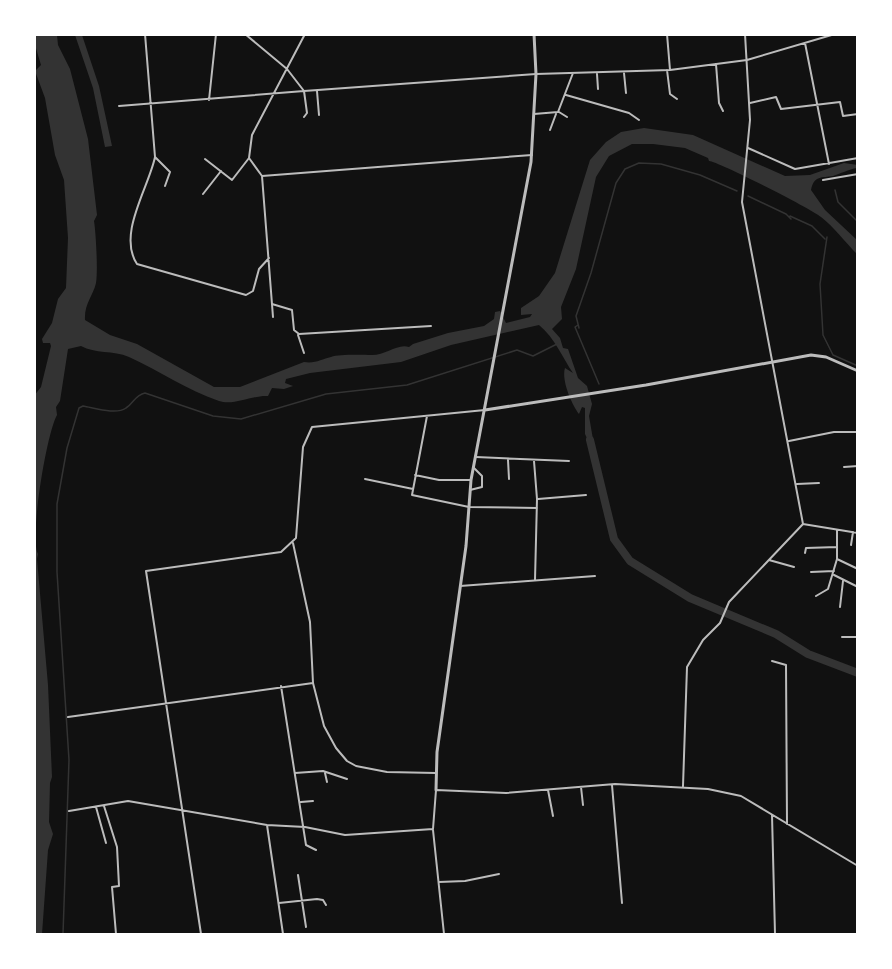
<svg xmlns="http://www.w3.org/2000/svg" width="892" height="969" font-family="Merriweather,serif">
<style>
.water{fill:#333}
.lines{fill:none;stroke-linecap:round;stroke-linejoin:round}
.stream{stroke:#333;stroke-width:1.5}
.river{stroke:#333;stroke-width:8}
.minor{stroke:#bcbcbc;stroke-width:2}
.tertiary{stroke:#bcbcbc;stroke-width:3}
</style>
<rect width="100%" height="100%" fill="#111"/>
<path class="water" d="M35 35H57L58 45 70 69 88 139 97 215 94 221C96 233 98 272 96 283 93 296 84 304 85 320L110 335 137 344 214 387H240L304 362C315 364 322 359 331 357 339 354 362 355 372 355 386 355 398 343 409 347L413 344 448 333 484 326 494 319 495 312 500 311 506 323 530 317 532 314 521 315V308L539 296 555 273 590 160 606 142 621 132 644 128 693 135 785 176 810 175 844 163 858 165 857 168C849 169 840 174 833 176 822 178 814 175 811 190L825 210 857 240V254C845 242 834 227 821 217 812 209 715 160 709 161L708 158 685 148 653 144H632L609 156 596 177 576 269 561 307 562 319 552 329 560 338 563 348 568 349 578 378 587 386 592 404 589 416 596 457 585 434V408L582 407 579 414C572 405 561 380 565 368L573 373C562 357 555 338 539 325L451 345 401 362 310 373 286 379 285 383 293 386 284 389 272 388 268 396C252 395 234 406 219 401 187 390 160 371 129 357 113 350 95 354 81 346L68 349 60 401 56 407 57 415C47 432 29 538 38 554L37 559 48 685 52 777 50 783 49 822 53 834 48 850 42 934H34V396L41 387 51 346 50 343H43L42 339 52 323 58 299 66 288 68 238 64 180 55 155 45 98 35 71 41 65 35 45Z
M75 35H82L99 86 112 146 105 147 93 88Z"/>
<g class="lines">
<path class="stream" d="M835 190 838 202 858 222
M748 196 786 214 791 219
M790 216 812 226 825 239
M827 237 820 284 823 335 833 355 858 366
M578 325 575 327 599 384
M579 328 576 316 591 273 616 183 625 169 639 163 661 164 700 175 737 191
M63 934 69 760 57 572V504L67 448 79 408 83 406C95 408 116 415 126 408 134 403 135 395 145 393L213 416 241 419 326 394 407 385 517 350 533 356 557 344"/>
<path class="river" d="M590 440 614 539 630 561 690 598 776 634 808 654 858 673"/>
<path class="minor" d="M145 34 155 157 170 172 165 186
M245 34 287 69 304 91 536 74 670 70 747 60 835 34
M667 34 670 70
M745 34 750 120 742 202 803 524
M805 43 829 164
M716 64 719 103 723 111
M667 70 670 94 677 99
M624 73 626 93
M597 74 598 89
M317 91 319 115
M566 95 629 113 639 120
M209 100 216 34
M750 103 776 97 781 109 840 102 843 116 858 114
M119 106 304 91 307 113 304 117
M559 112 567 117
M534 114 558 112 573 73
M550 130 556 114
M748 148 795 169 858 158
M155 157C149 187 117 234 137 264L246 295 253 291 259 269 269 258
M205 159 232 180 249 158
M262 176 249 158 252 135 305 34
M823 180 858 174
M203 194 221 171
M272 304 292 310 294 330 299 334 431 326
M273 317 262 176 532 155
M298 335 304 353
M427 416 412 495 469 507 537 508
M789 441 834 432H858
M476 457 569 461
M508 460 509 479
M534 461 537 499 535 580
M844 467 858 466
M415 475 439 480H471
M365 479 413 489
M797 484 819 483
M470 490 482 487V476L474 468
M538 499 586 495
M293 543 310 622 313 683 324 726 336 748 347 761 356 766 387 772 436 773
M851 545 853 532
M805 553 806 548 837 547
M837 559 858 569
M769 560 794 567
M811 572 834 571
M834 575 858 587
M460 586 595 576
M816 596 828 589 837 559V530
M840 607 843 581
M842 637H858
M772 661 786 665 787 824
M281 686 306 845 316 850
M68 717 313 683
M295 773 323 771 347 779
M325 773 327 782
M612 785 622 903
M683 786 687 667 703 640 720 623 729 602 803 524 858 533
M581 787 583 805
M548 790 553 816
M301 802 313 801
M104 806 117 847 119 886 112 887 116 934
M96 807 106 843
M69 811 128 801 267 825 305 827 345 835 433 829 436 790 506 793 615 784 708 789 741 796 858 866
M772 815 775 934
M267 825 283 934
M433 830 444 934
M298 875 306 927
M439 882 465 881 499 874
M279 903 317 899 323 900 326 905
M201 934 146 571 281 552 296 538 303 447 312 427 485 410"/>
<path class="tertiary" d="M485 410 646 385 811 355 826 357 858 371
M436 790 437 752 466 546 471 480 531 162 536 74 534 34"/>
</g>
<rect width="892" height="969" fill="none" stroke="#ffffff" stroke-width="72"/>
</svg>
